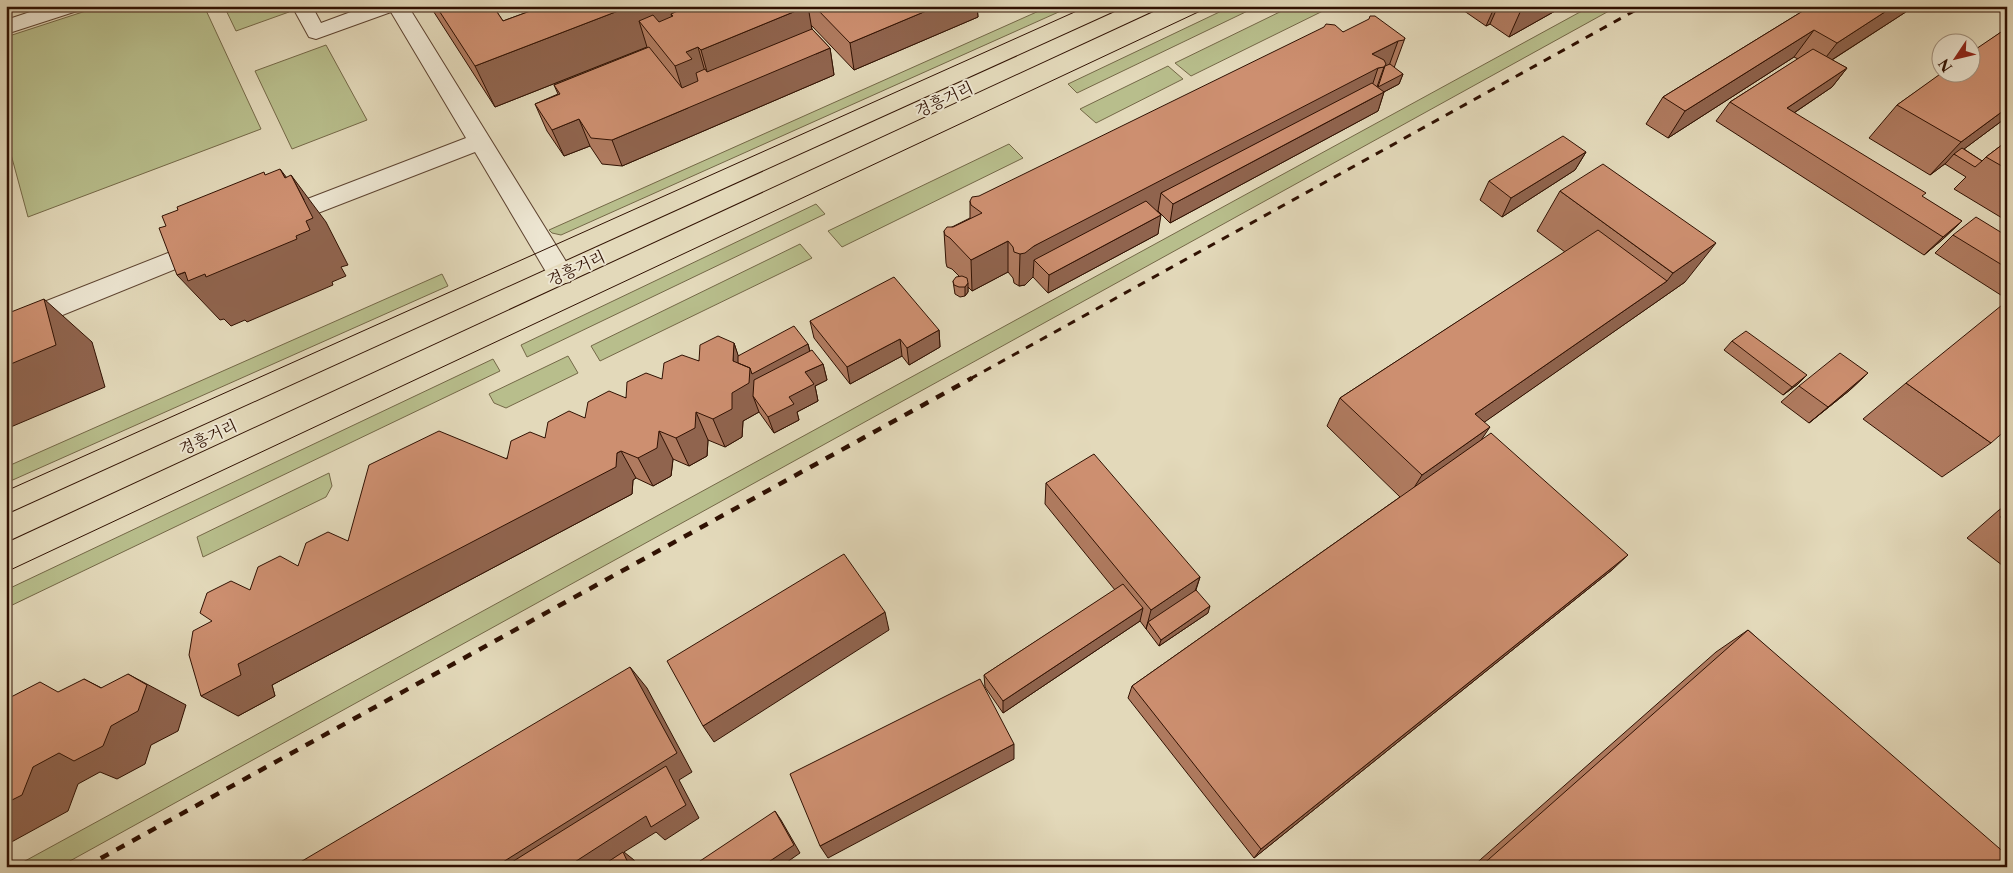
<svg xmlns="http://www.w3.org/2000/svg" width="2013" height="873" font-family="'Libre Caslon Text','Noto Serif KR',serif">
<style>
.green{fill:#b8be8c;stroke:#746847}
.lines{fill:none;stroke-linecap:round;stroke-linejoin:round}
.minor-casing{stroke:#5d4330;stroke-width:2}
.major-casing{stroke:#301102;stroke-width:2}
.minor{fill:#ede6d2;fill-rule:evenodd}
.major{fill:#e3d9ba;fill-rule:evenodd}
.tram{stroke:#301102;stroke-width:1}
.rail-far1{stroke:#301102;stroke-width:3;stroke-dasharray:8 8;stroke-linecap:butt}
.rail{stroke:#301102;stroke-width:4.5;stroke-dasharray:9 9;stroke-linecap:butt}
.wall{fill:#b07b60;stroke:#301102}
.shaded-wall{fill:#90644e;stroke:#301102}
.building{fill:#cd8f70;stroke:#301102}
.labels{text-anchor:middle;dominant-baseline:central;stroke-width:4;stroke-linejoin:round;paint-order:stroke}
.street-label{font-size:16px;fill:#301102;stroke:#ede6d2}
</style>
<rect width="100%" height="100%" fill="#e3d9ba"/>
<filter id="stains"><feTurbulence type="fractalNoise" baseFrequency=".004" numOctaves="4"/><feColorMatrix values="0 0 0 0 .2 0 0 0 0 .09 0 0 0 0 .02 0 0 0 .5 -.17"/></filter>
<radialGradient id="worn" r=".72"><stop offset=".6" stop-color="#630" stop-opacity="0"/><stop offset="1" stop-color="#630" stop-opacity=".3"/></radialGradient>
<path class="green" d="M101 6H204L261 129 28 217 6 136V37Z
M224 6H286L289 12 236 31Z
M1050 6H1072L561 235 552 233 549 230Z
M1232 6H1258L1077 93 1068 84Z
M1292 6H1333L1191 76 1175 63Z
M1591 6H1618L59 867H14Z
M326 45 367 120 292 149 255 71Z
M1168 66 1183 79 1096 123 1080 109Z
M1009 144 1023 158 842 247 828 231Z
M816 204 825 214 527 357 521 345Z
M800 244 812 258 600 361 591 346Z
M442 274 448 286 6 483V467Z
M568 356 578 373 506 408 494 403 489 394Z
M493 359 500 371 6 608V590Z
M329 473 332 486 326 497 203 557 197 537Z"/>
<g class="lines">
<g class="minor-casing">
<path id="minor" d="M48 6H80L77 11 6 34V20Z
M292 6H312L321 23 367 6H408L570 268 573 275 570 282 561 284 552 282 475 152 287 225 279 228 271 225 267 219 271 213 466 138 391 12 316 39 309 37Z
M524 6H600C588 25 545 16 527 11Z
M206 238 215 241 218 247 215 253 6 338V317Z"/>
</g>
<g class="major-casing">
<path id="major" d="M1128 6H1156L1153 11 6 542V515Z"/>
</g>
<use href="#minor" class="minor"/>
<use href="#major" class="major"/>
<path class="tram" d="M6 491 1088 6
M6 572 1211 6"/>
<path class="rail-far1" d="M970 379 1643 6"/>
<path class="rail" d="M85 867 972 378"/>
</g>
<path class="wall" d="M430 6H493L503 21 544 6H977L978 17 854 70 811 25 812 29 830 48 834 75 622 166 602 164 590 146 564 156 547 131 535 104 558 94 554 85 648 48 647 47 495 107Z
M1457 6H1564L1509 37 1490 24 1486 26Z
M1811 6H1915L1832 60 1847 68 1832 87 1794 113 1922 197 1962 221 1943 239 1924 255 1716 121 1730 102 1798 59 1794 57 1668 138 1646 124 1663 97Z
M2007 28V117L1964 149 1982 161 1986 157 2007 141V221L1954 189 1966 177 1945 164 1946 163 1930 175 1869 138 1897 105Z
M1343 32 1405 38 1394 68 1403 74 1399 84 1384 92 1378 111 1170 223 1158 211 1157 212 1158 234 1048 293 1033 277 1025 285 1019 286 1014 283 1013 278 1008 272 972 291 968 287V292L965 296 960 297 955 294 953 281 959 276 952 269 947 267 946 263 944 231 970 218V201Z
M1586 152 1575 170 1502 217 1480 200 1489 181Z
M1560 191 1685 282 1484 422 1482 439 1613 569 1254 858 1128 698 1132 686 1400 497 1327 426 1340 398 1565 252 1537 231Z
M1953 235 2007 236V299L1935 253Z
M810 321 939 330 940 347 909 365 902 356 850 384 814 338Z
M1732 341 1798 384 1783 395 1724 350Z
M734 343 738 356 808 344 810 351 823 364 827 380 815 386 818 401 797 412 799 420 774 433 759 412 743 421 742 437 725 447 708 440 707 456 689 466 673 459 671 476 653 486 636 478 633 480 632 494 272 685 275 696 238 716 212 621 250 590 348 541 545 438Z
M1868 373 1850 390 1809 423 1781 402 1799 386Z
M1906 383 1991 443 1942 477 1863 419Z
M1046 483 1200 577 1196 590 1208 613 1159 646 1140 621 1003 713 985 687 984 675 1115 590 1045 504Z
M2007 505V569L1967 538 1999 510Z
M1748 630 2007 867H1472L1716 652Z"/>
<path class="shaded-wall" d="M631 6H751L673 16 671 14 677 35 639 21 647 47 495 107 475 66Z
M808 6 816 54 830 48 834 75 622 166 612 140 688 108 675 66 684 53 698 47 712 96 714 97 701 50Z
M938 6H977L978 17 854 70 850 43Z
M1495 6H1498L1490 24 1486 26Z
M1528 6H1564L1509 37 1521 10Z
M1894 6H1915L1816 70 1837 43Z
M1814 30 1794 57 1668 138 1685 111Z
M1398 41 1386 74H1403L1399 84 1374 97 1384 92 1378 111 1170 223 1173 204 1373 98 1384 67 1378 68 1367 101 1161 193 1158 211 1045 271 1034 260 1033 277 1025 285 1019 286 1020 254 1372 54Z
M1847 68 1832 87 1773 127 1787 108Z
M2007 108V117L1956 155 1954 154 1946 163 1930 175 1961 142Z
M579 119 590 146 564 156 552 130Z
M1586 152 1575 170 1502 217 1511 198Z
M280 169 304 200 291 175 326 222 348 265 341 267 346 276 332 282 333 285 247 322 245 320 231 326 224 319 220 320 177 275 296 236 285 178Z
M1161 215 1158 234 1048 293 1049 275Z
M1962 221 1943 239 1924 255 1943 237Z
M1008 241V272L972 291 971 260Z
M1716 243 1685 282 1456 442 1475 414 1667 281 1673 273Z
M968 283V292L965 296V287Z
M44 299 92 342 105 387 6 429V366Z
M939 330 940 347 909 365 907 348Z
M900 339 902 356 850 384 847 367Z
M734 343 744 373 733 361Z
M808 344 812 361 753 396 759 412 743 421 742 437 725 447 713 419 750 368Z
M823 364 827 380 815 386 818 401 797 412 799 420 774 433 768 417 805 372Z
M1868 373 1850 390 1809 423 1828 407Z
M1807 375 1798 384 1783 395 1792 387Z
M696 412 708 440 707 456 689 466 676 438Z
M1490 427 1471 455 1405 502 1422 475Z
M659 431 673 459 671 476 653 486 638 458Z
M621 451 636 478 633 480 632 494 272 685 275 696 238 716 201 696 238 664Z
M1628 555 1613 569 1254 858 1261 849Z
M1200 577 1193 597 1148 622 1146 629 1151 610Z
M1210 606 1208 613 1159 646 1161 640Z
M1143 608 1140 621 1003 713V701Z
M885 612 889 630 714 742 703 726Z
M630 667 647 688 692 772 679 780 699 818 665 840 656 832 624 852 634 860 637 867H567L675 782 541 867H495Z
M128 674 186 705 178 731 151 745 145 764 117 779 100 772 78 784 68 811 6 845V803L33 767 84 679 125 700Z
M1014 744V759L828 858 820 846Z
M775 811 781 820 800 853 780 867H761Z"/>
<path class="building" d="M436 6H493L503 21 544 6H631L475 66Z
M689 6H808L701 50 698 47 686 52 692 59 675 66 639 21 653 15 659 22 673 16 671 14Z
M814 6H938L850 43Z
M1516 6H1528L1521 10Z
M1811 6H1894L1837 43 1814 30 1685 111 1663 97Z
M1370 16H1375L1405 38 1404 40 1398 41 1372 54 1384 60 1386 64 1384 67 1378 68 1034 246 1025 253 1020 254 1014 252 1013 247 1008 241 971 260 950 238 945 235 944 231 947 227H953L982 213 971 205 970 201 972 197 979 196 1324 27 1326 24 1335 25 1343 32 1369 19Z
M2007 28V108L1961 142 1897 105 1943 72H1970V53Z
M812 29 830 48 612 140 591 138 579 119 552 130 535 104 560 94 554 85 649 47 682 88 698 81 696 73 705 69 707 72Z
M1813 49 1847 68 1787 108 1926 193 1922 196 1962 221 1943 237 1730 102Z
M1390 64 1403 74 1378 87 1385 66Z
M1372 83 1384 92 1173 204 1161 193Z
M1563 136 1586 152 1511 198 1489 181Z
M2007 141V169L1986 157Z
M1962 148 1982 161 1975 167 1954 154Z
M1603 164 1716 243 1673 273 1560 191Z
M280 169 285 178 291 175 313 218 306 221 310 230 296 236 297 239 206 277 205 274 188 281 185 272 177 275 159 228 166 226 162 216 178 210 177 207 264 172 265 175Z
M1146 201 1161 215 1049 275 1034 260Z
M1976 217 2007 236V268L1953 235Z
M1598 230 1667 281 1475 414 1490 427 1422 475 1340 398Z
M962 276 967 278 968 283 965 287H959L954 285 953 281 956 277Z
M894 277 939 330 907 348 900 339 847 367 810 321Z
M44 299 56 345 6 366V314Z
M2007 301V429L1991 443 1906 383Z
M794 326 808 344 752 374 750 368 738 363V356Z
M1746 331 1807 375 1792 387 1732 341Z
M718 336 734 343 733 361 750 368 749 383 732 393V409L713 419 696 412 695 428 676 438 659 431 657 448 638 458 621 451 617 453 616 467 238 664 241 675 201 696 189 655 193 631 212 621 200 613 207 593 231 581 250 590 258 567 280 556 298 566 306 543 328 532 348 541 369 465 439 431 507 459 511 441 530 432 545 438 548 422 569 411 585 418 588 402 609 391 626 398 627 382 646 373 662 379 664 363 682 355 699 361 700 345Z
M812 350 823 364 805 372 814 384 789 397 794 404 768 417 753 396 754 380Z
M1840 353 1868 373 1828 407 1799 386Z
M1491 433 1628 555 1261 849 1132 686Z
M1094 454 1200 577 1151 610 1046 483Z
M2007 511V522L2000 517Z
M844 554 885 612 703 726 667 661Z
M1123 584 1143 608 1003 701 984 675Z
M1196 590 1210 606 1161 640 1148 622Z
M1748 630 2007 855V867H1480Z
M630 667 677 753 495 867H292Z
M128 674 147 685 138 711 111 726 103 746 74 761 59 753 33 767 22 795 6 803V708L11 697 40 682 58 692 84 679 101 688Z
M980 679 1014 744 820 846 790 774Z
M666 766 686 805 651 827 646 816 567 867H504Z
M775 811 794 845 761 867H691Z
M623 852 630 867H600Z"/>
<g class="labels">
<g class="street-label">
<text transform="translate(944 99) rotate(-25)">경흥거리</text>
<text transform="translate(576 268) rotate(-25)">경흥거리</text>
<text transform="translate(208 437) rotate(-25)">경흥거리</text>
</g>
</g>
<rect width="2013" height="873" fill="none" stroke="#e3d9ba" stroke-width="25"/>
<rect x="8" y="8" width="1998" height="858" fill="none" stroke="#301102" stroke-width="2.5"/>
<rect x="12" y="12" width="1988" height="848" fill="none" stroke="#301102"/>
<g transform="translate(1956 58) rotate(235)"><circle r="24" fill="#ede6d2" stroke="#a1917f"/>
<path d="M0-4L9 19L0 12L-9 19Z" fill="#8f2418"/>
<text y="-8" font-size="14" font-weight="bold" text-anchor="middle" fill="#301102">N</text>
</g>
<rect width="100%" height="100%" filter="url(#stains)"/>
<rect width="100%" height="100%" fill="url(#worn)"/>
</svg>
